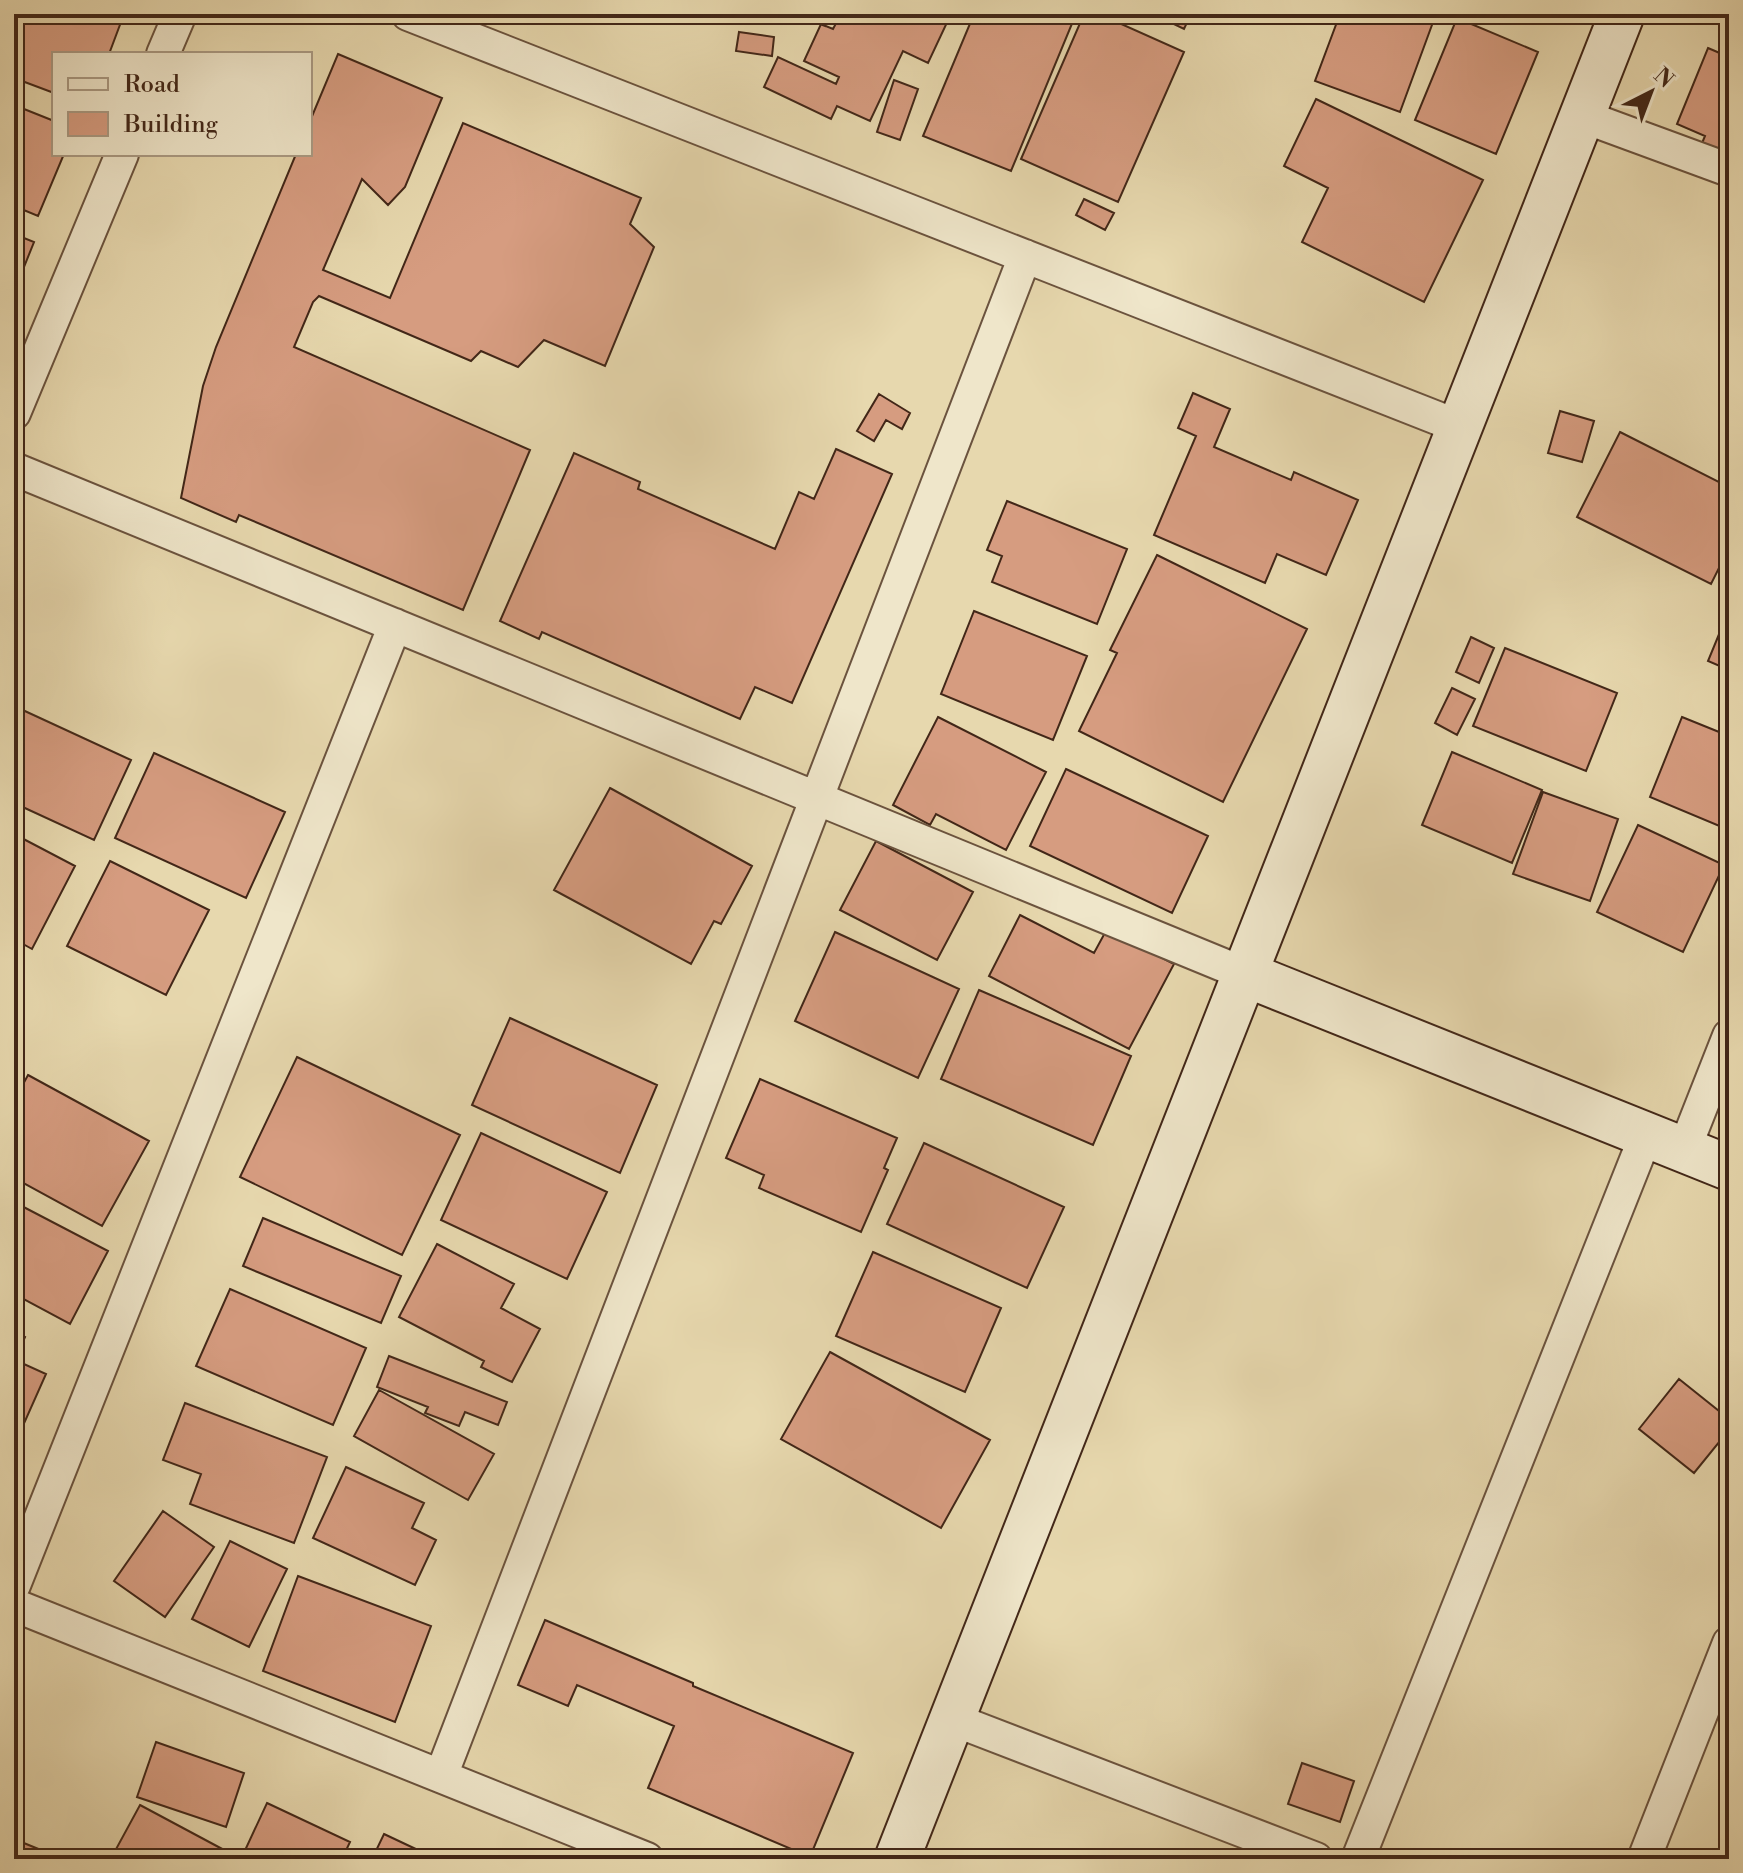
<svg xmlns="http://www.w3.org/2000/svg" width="1743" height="1873" font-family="'Libre Bodoni',serif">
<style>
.building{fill:#d69c80;stroke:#422718;stroke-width:2}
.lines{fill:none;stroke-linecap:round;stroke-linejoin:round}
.street-casing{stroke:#6b533e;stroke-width:36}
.secondary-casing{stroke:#422718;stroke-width:48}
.street{stroke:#efe6ca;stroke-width:32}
.secondary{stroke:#efe6ca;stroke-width:44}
</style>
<rect width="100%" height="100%" fill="#e7d8ae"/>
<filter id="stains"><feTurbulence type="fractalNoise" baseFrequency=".0025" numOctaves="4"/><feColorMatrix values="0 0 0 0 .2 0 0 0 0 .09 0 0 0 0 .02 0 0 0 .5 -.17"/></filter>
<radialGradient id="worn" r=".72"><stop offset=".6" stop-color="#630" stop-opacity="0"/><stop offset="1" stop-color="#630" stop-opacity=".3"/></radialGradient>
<path class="building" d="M14 14H124L109 54H54V93L14 78Z
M795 14H830L825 26Z
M841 14H951L928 63 903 51 870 121 837 106 831 119 764 87 778 57 836 84 839 77 804 61 821 24 833 29Z
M974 14H1076L1011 171 923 136Z
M1084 14H1099L1184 52 1118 202 1021 159Z
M1153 14H1191L1184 29Z
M1340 14H1436L1400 112 1315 81Z
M1457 18 1538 52 1496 154 1415 120Z
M739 32 774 37 772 56 736 51Z
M1708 48 1729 57V160L1700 148 1705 136 1677 124Z
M338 54 442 98 405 187 388 205 362 179 323 270 390 298 463 123 641 198 630 224 654 247 605 366 544 340 518 367 481 351 471 361 319 296 313 302 294 347 530 450 463 610 239 515 236 522 181 498 203 386 216 347 296 154H310V121Z
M894 80 918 89 900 140 877 132Z
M1316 99 1483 180 1424 302 1302 242 1328 188 1284 166Z
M14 105 54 121 52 149 54 154H64L38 216 14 206Z
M1084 199 1114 213 1105 230 1076 215Z
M14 234 34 242 14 292Z
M1193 393 1230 409 1214 447 1291 480 1294 472 1358 500 1326 575 1277 554 1265 583 1154 535 1196 436 1178 428Z
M879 394 910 413 902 429 886 420 874 441 857 431Z
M1560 411 1594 421 1582 462 1548 453Z
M1620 432 1729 487V548L1711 584 1577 517Z
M836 449 892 474 792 703 755 687 740 719 542 632 539 639 500 621 574 453 640 482 638 489 775 549 799 492 814 499Z
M1007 501 1127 549 1097 624 992 582 1002 556 987 550Z
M1157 555 1307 629 1223 802 1079 731 1117 653 1110 650Z
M1729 610V670L1708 661Z
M974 611 1087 656 1053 740 941 694Z
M1471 637 1494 648 1479 683 1456 672Z
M1505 648 1617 693 1586 771 1473 726Z
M1452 688 1475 699 1457 735 1435 723Z
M14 706 131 760 94 840 14 803Z
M938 717 1046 772 1006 850 936 814 930 825 893 805Z
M1682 717 1729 736V830L1650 797Z
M1452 752 1542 790 1512 863 1422 825Z
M154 753 285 812 246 898 115 838Z
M1066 769 1208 836 1172 913 1030 846Z
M610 788 752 866 721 924 714 921 691 964 554 890Z
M1543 792 1618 819 1590 901 1513 874Z
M1638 825 1724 865 1683 952 1597 912Z
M14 834 75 866 32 949 14 939Z
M876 841 973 892 937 960 840 910Z
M110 861 209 910 166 995 67 946Z
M1020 915 1094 953 1107 929 1174 964 1129 1049 989 976Z
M835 932 959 989 918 1078 795 1021Z
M979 990 1131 1056 1093 1145 941 1079Z
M510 1018 657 1085 620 1173 472 1105Z
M297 1057 460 1135 402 1255 240 1177Z
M28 1075 149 1141 102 1226 14 1178V1101Z
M760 1079 897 1138 884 1168 888 1170 861 1232 759 1188 764 1175 726 1158Z
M481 1133 607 1192 567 1279 441 1220Z
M924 1143 1064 1207 1027 1288 887 1224Z
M14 1202 108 1251 70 1324 14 1294Z
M263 1218 401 1276 381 1323 243 1266Z
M437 1244 514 1284 501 1308 540 1329 512 1382 481 1367 484 1361 399 1317Z
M873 1252 1001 1308 965 1392 836 1336Z
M230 1289 366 1348 333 1425 196 1366Z
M14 1332 25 1337 15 1360 46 1374 18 1437 14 1435Z
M830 1352 990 1440 941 1528 781 1439Z
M389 1356 507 1402 498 1425 465 1412 459 1426 425 1413 428 1407 377 1387Z
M1679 1379 1729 1419V1430L1694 1473 1639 1429Z
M379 1390 494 1454 468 1500 354 1436Z
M185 1403 327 1457 294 1543 190 1504 201 1474 163 1460Z
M346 1467 424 1503 412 1528 436 1540 415 1585 313 1538Z
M163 1511 214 1547 165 1617 114 1581Z
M230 1541 287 1569 249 1647 192 1619Z
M298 1576 431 1626 395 1722 263 1671Z
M545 1620 693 1683V1686L853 1753 810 1857 648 1788 674 1726 577 1685 568 1706 518 1685Z
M156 1742 244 1773 226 1827 137 1797Z
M1302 1763 1354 1781 1340 1822 1288 1804Z
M267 1803 350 1842 342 1859H241Z
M140 1805 226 1851 221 1859H130L115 1851Z
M384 1834 437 1859H372Z
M14 1839 63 1859H14Z"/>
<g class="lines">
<g class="street-casing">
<path id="street" d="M408 14 1460 427
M163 54 180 14
M1582 116 1729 170
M14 413 122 154
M14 469 1245 974
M1684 1150 1729 1036
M14 1585 395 625
M14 1605 647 1859
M952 1719 1316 1859
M441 1776 1025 256
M1358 1859 1646 1135
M1644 1859 1729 1643"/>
</g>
<g class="secondary-casing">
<path id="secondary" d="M1245 974 1729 1168
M897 1859 1622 14"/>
</g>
<use href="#street" class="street"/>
<use href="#secondary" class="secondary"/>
</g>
<rect width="1743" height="1873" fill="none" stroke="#e7d8ae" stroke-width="48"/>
<rect x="16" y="16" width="1711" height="1841" fill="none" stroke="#422718" stroke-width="4"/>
<rect x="24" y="24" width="1695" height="1825" fill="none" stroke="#422718" stroke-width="2"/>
<rect x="52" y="52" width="260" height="104" fill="#efe6ca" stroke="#aa9a83" stroke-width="2"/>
<rect x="68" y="78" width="40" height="12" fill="#efe6ca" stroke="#aa9a83" stroke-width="2"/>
<text x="124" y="92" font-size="24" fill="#422718">Road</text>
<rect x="68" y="112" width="40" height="24" fill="#d69c80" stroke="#aa9a83" stroke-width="2"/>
<text x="124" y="132" font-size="24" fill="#422718">Building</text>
<g transform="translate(1651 92) rotate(42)" stroke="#efe6ca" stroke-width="6" paint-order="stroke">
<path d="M0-6L14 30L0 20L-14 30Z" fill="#422718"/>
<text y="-12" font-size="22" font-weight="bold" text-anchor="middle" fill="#422718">N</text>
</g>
<rect width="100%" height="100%" filter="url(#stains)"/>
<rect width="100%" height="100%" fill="url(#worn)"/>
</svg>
